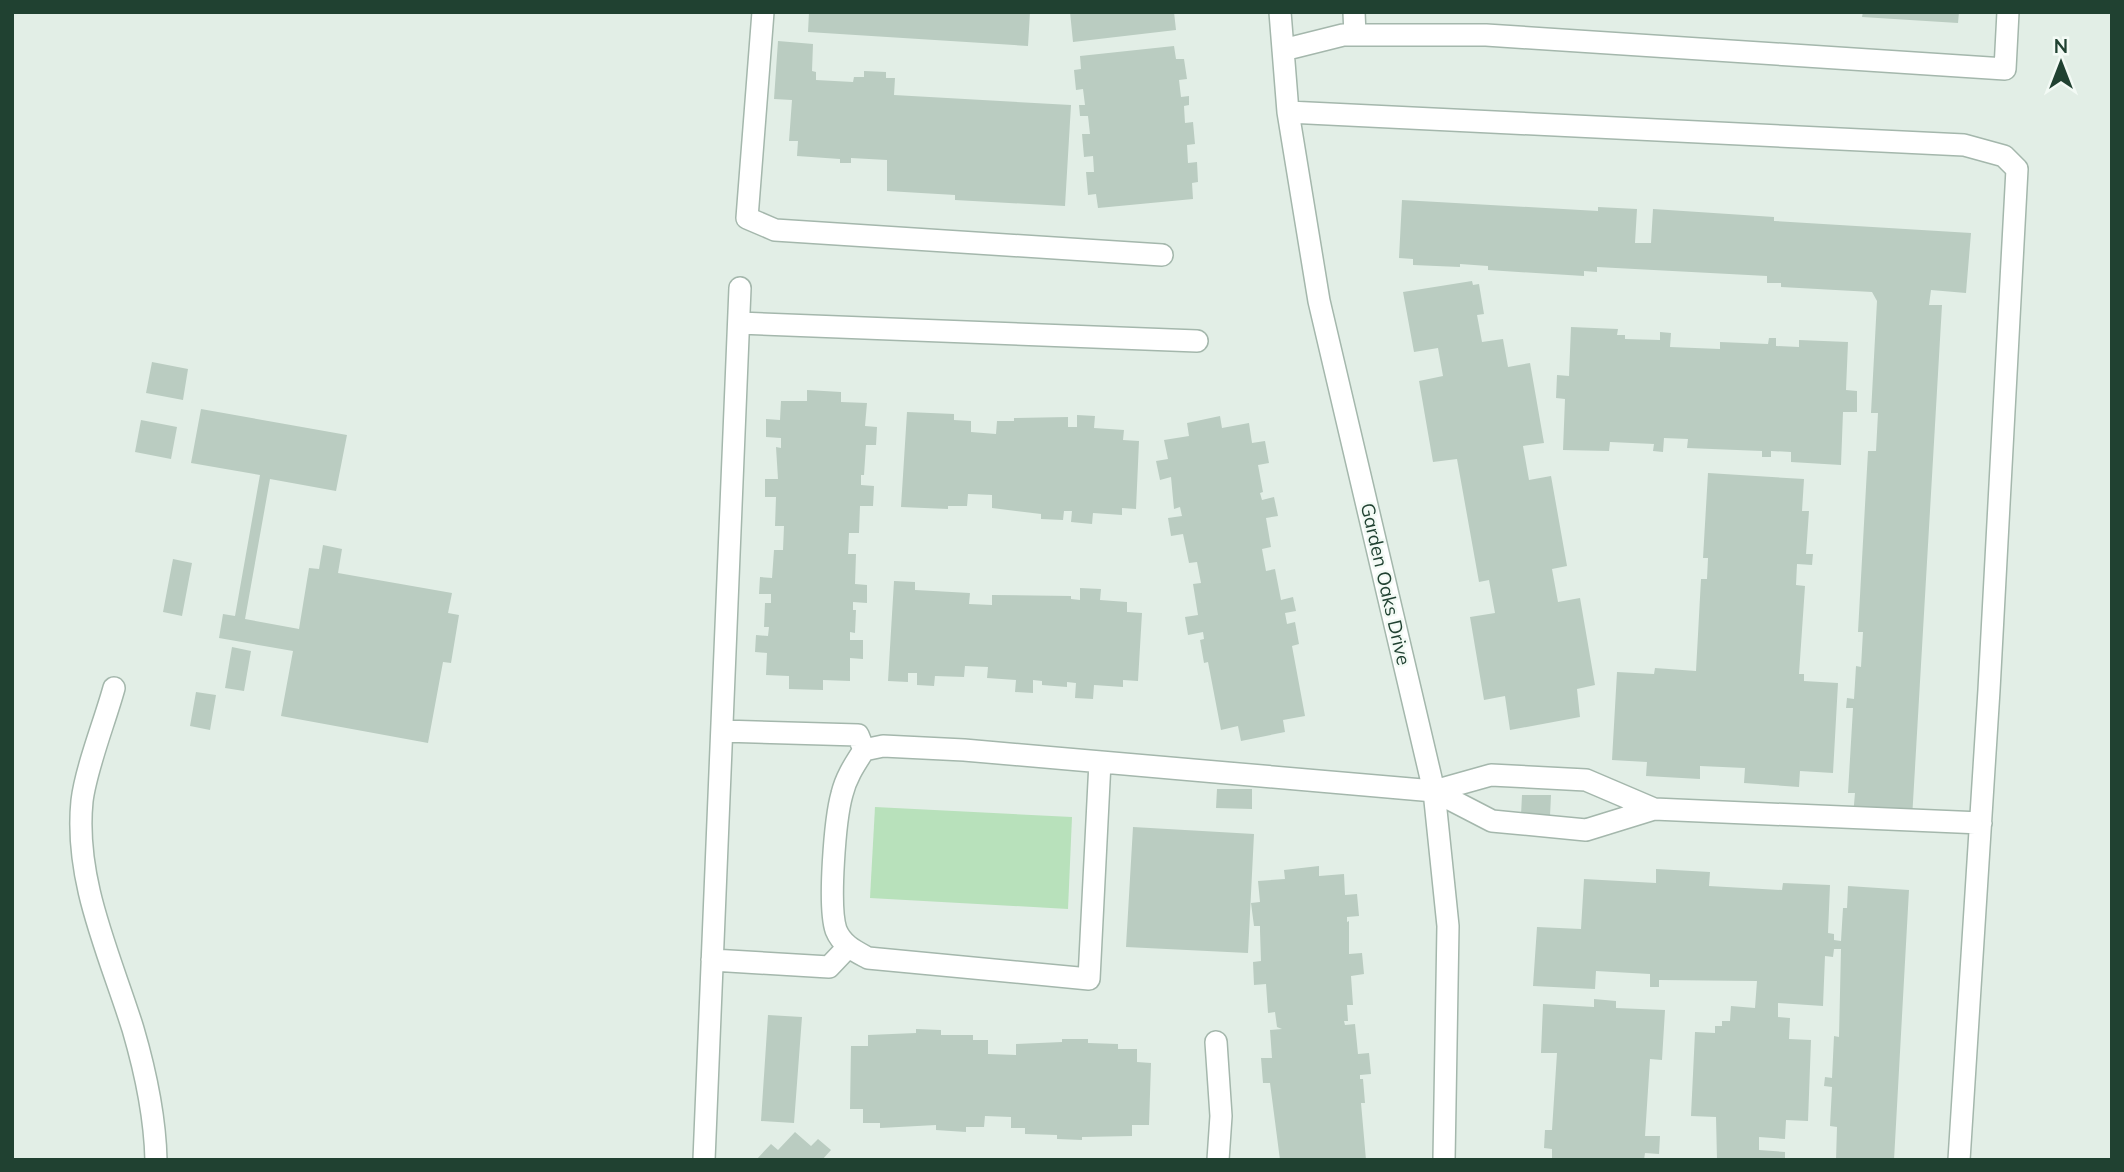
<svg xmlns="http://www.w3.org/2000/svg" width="2124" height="1172" font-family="Mulish,sans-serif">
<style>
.green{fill:#b8e1bb}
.building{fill:#baccc1}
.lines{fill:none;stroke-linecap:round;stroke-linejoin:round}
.minor-casing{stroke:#a4b7ac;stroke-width:24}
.minor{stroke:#fff;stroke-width:21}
.labels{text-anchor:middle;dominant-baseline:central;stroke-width:5;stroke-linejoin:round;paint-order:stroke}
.street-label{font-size:19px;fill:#204131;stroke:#f3faf5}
</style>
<rect width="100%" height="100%" fill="#e2eee6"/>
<path class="green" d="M875 807 1072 817 1068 909 870 898Z"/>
<path class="building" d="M809 12H1030L1028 46 808 32Z
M1070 12H1174L1176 30 1073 42Z
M1863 12H1959L1958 23 1862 17Z
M778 41 813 44 812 71 816 72V80L853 82 854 77H864V71L886 72V78H895L894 95 1071 105 1065 206 955 200V195L887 191V160L851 158V163H840V159L797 156 798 141H789L792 100 774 99Z
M1174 46 1176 59H1184L1187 79 1179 80 1181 97 1189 96V105L1184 106 1185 123 1193 122 1195 144 1187 145 1188 163 1197 162 1198 182 1192 183 1193 199 1098 208 1096 194 1088 195 1086 172H1094L1093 156 1084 157 1082 134H1090L1088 116H1080L1079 105H1085L1083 89 1076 90 1074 70 1081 69 1080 56Z
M1402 200 1598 211V207L1637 209 1635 243H1651L1653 209 1774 217V221L1971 233 1966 293 1931 290 1929 305H1942L1912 819 1853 816 1855 793H1848L1853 708H1846L1847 698 1854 699 1856 666 1861 667 1863 632H1858L1868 451H1876L1878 413H1871L1877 301 1872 292 1781 287V283H1767V276L1597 267V272L1584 271V276L1488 270V266L1460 264V267L1413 265V259L1399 258Z
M1472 281 1473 285 1479 284 1484 314 1477 315 1482 342 1503 339 1508 367 1530 363 1544 443 1523 446 1529 480 1551 476 1567 566 1552 569 1558 602 1580 598 1595 685 1577 689 1580 717 1510 730 1505 696 1484 700 1470 617 1495 613 1489 580 1479 582 1457 459 1433 462 1419 381 1443 376 1438 348 1414 352 1403 292Z
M1571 327 1618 329 1617 335H1625V339L1660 340V332L1671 333 1670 347 1720 349V342L1768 344 1769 338H1776V346L1799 347V340L1848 342 1846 390 1857 391V412H1843L1841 465 1791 462V452L1771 451V457H1762V451L1687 448 1688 439 1664 438 1663 452 1653 451 1654 444 1610 442 1609 451 1563 450 1565 399 1556 398 1557 375 1569 376Z
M152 362 188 369 183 400 146 393Z
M807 390 841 392V402L867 403 865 426 877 427 876 445H866L864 475H861V485L874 486 873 506H860L859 533H849L848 554H856L855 584 867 585V603L853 602V610H856L855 633 850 632V640H863V659L850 658V681L823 680V690L789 689V676L766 675 767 653 755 652 756 635 768 636 769 627H764L765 603H771V594H759L760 577 772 578 774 550H783L784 526H775L776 497H765V479H778L776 447 781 448V438L766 437V419L780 420 781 401H807Z
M201 409 347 435 336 491 270 479 245 619 299 629 309 568 319 569 323 545 342 549 338 573 452 593 448 613 459 615 451 663 443 662 428 743 281 716 293 651 219 638 223 614 235 616 260 475 191 463Z
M907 412 954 414V420L971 421V432L996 434 997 421H1014V418L1068 417V427H1077V415L1095 416 1094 428 1124 430 1123 440 1139 441 1136 509 1122 508V515L1093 513 1092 524 1071 522 1072 511H1064L1063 520 1041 519V514L992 508V495L968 494 967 506H948V509L901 507Z
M1220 416 1222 428 1249 423 1252 443 1265 441 1269 463 1258 465 1263 492 1260 493 1262 500 1274 497 1278 516 1266 518 1271 547 1262 549 1266 571 1275 569 1281 600 1293 597 1296 611 1285 613 1287 624 1295 622 1299 644 1292 646 1305 716 1283 720 1285 732 1241 741 1238 726 1221 730 1208 662 1204 663 1200 640 1204 639 1203 632 1188 635 1185 617 1198 615 1193 584 1201 583 1197 562 1189 563 1183 534 1171 536 1168 518 1182 516 1180 507 1174 509 1171 477 1160 480 1156 461 1168 459 1164 440 1189 436 1187 423Z
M141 420 177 427 171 459 135 452Z
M1708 473 1804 479 1802 511H1809L1806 554H1813L1812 565 1797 564 1796 585 1805 586 1799 674H1804V681L1838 683 1833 773 1800 771 1799 787 1744 783 1745 768 1700 766V779L1646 776 1647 762 1612 760 1617 672 1654 674 1655 668 1696 671 1701 579H1707L1708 558H1703Z
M173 559 192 563 182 616 163 612Z
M894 581 915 582V590L970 593 969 604 992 605V595L1071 596V599L1080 600V588L1101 589 1100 600 1127 602V612L1142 613 1138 681 1123 680V687L1094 685 1093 699 1075 698 1076 683 1067 682V687L1042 685V681L1033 680V693L1015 692 1016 680 987 678 988 667 965 666 964 677 935 676 934 686 917 685V673H908V682L888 681Z
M232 647 251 651 244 691 225 688Z
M196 692 216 695 210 730 190 726Z
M1217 789H1252V809L1216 808Z
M1522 795H1551L1550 816 1521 815Z
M1133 827 1254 834 1248 953 1126 947Z
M1319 866V876L1344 874 1345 895 1357 894 1359 916 1347 917V922L1349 921V954L1362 953 1364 974 1351 976 1353 1005H1347L1348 1021H1344L1345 1025 1355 1024 1358 1054 1369 1053 1371 1074 1360 1075V1079H1363L1365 1103H1361L1366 1160H1280L1270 1083H1263L1261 1058H1272L1270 1030 1282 1029 1277 1027 1275 1012 1268 1013 1266 984 1254 985 1253 962 1261 961 1260 931V926H1254L1251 903 1260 902 1258 881 1285 879 1284 870Z
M1656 869 1710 872 1709 886 1782 890 1783 883 1830 885 1828 933 1834 934V940L1841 941 1843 908H1847L1848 886 1909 890 1894 1160H1836L1837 1127 1830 1126 1832 1087 1824 1086 1825 1077 1832 1078 1834 1036 1839 1037 1841 949H1834L1833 957 1825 956 1823 1006 1778 1003V1017L1790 1018 1789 1039 1811 1040 1808 1121 1786 1120 1785 1139 1759 1137V1150L1785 1152V1160H1717L1716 1117 1691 1116 1695 1032 1715 1033V1026H1722V1021H1730L1731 1006 1755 1008 1757 981 1659 980V987H1650V974L1596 971 1595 989 1533 986 1537 927 1581 929 1584 879 1656 883Z
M1594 999 1616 1001V1008L1665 1010 1662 1060 1650 1059 1645 1136H1660L1659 1154 1645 1153 1644 1160H1552V1149L1544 1148 1545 1130H1552L1557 1053H1541L1543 1004 1594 1007Z
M768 1015 802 1017 794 1123 761 1121Z
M916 1029 941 1030V1035H973V1040H988V1054L1016 1055V1044L1062 1042V1039H1088V1043L1118 1044V1049H1137V1062L1151 1063 1149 1125H1132V1136L1082 1137V1140L1057 1139V1135L1025 1134V1128H1011V1117L985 1116 984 1127H966V1132L936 1130V1125L880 1128V1123H863V1109H850L851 1046H868V1035L916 1033Z
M795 1132 811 1146 818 1139 831 1150 822 1160H756L771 1144 778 1150Z"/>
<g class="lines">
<g class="minor-casing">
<path id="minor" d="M763 12 747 218 775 230 1162 255
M1280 12 1288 112 1319 301 1434 791 1448 926 1444 1160
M1354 12 1355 35
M1283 50 1343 35H1486L2005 69 2008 12
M1288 112 1964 145 2004 156 2017 169 1989 690 1959 1160
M739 323 1197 341
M114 688C105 721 86 768 82 801 74 881 110 955 133 1029 145 1070 155 1117 156 1160
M722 731 858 735 864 750
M1100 762 1089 979 868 958C855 951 842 945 836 930 828 906 835 819 842 794 846 777 855 764 864 750L883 746 964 750 1434 791 1491 775 1586 780 1654 809 1981 823
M1434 791 1492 821 1586 830 1654 809
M712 960 829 967 848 947
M1216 1042 1221 1116 1218 1160
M704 1160 740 288"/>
</g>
<use href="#minor" class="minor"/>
</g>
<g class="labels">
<g class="street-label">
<text transform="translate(1386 584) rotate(77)">Garden Oaks Drive</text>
</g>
</g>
<rect width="2124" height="1172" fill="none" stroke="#204131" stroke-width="28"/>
<g transform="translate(2061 63)" stroke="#f3faf5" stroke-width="5" paint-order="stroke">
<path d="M0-5L12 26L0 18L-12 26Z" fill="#204131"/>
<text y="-10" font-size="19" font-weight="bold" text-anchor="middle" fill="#204131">N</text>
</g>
</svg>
